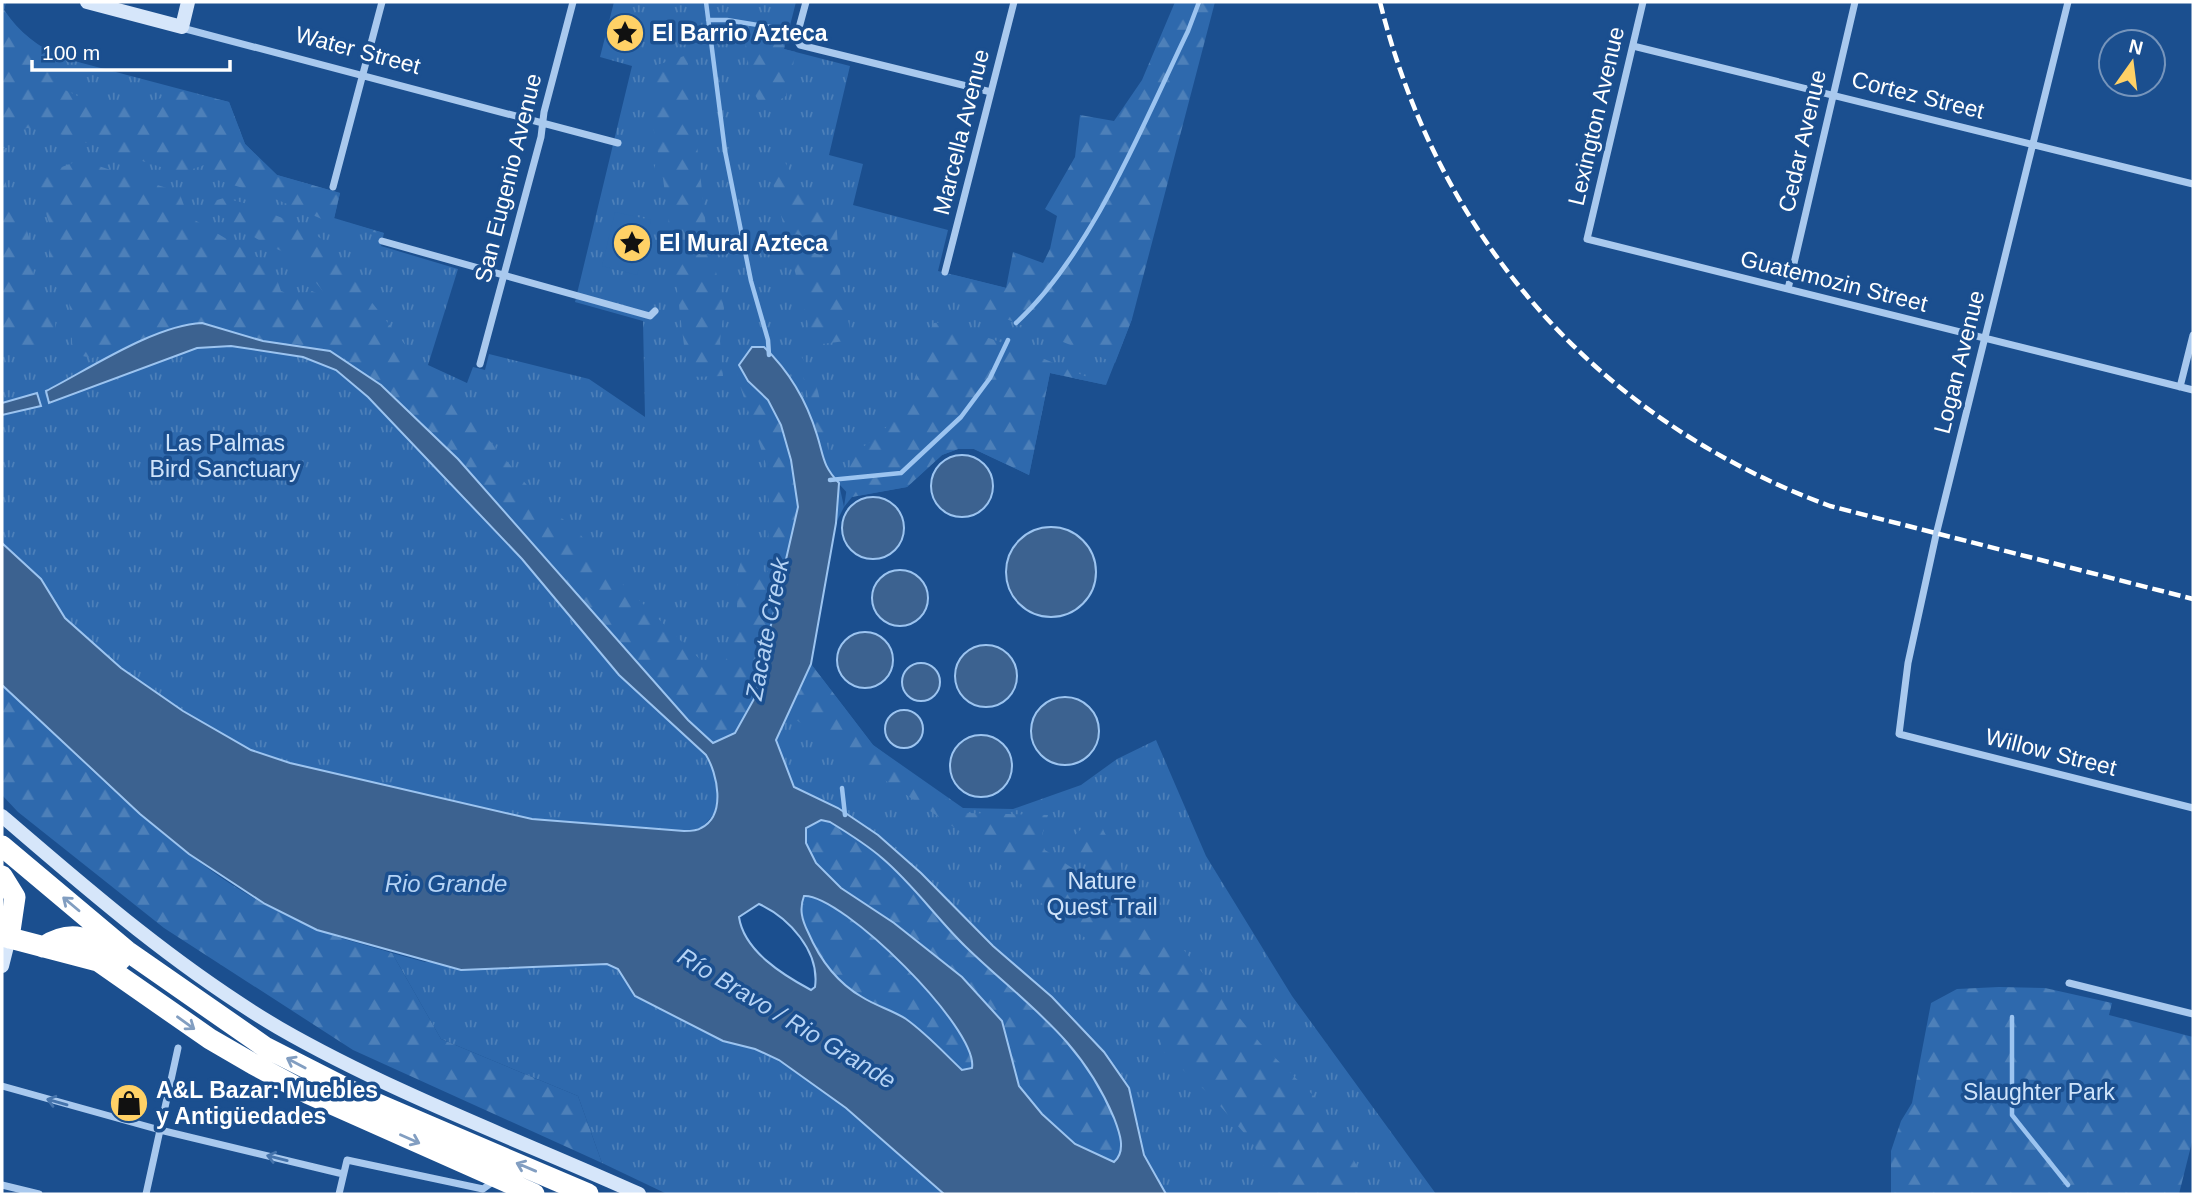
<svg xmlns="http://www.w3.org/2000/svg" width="2195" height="1196" font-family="Helvetica,sans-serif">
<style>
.grass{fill:url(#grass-tufts)}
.forest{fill:url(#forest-firs)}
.pitch{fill:#2e69ad}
.water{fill:#3c6290;stroke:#9cc4f0;stroke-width:2;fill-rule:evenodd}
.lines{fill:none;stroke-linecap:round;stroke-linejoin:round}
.stream{stroke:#9cc4f0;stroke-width:4.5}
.street{stroke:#a9c9ee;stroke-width:7}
.secondary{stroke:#d6e6fa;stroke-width:14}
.highway{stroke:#fff;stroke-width:21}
.rail{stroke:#fff;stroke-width:4.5;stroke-dasharray:12 5;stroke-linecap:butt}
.oneway{stroke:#829ec1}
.oneway2{stroke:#4674ac}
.labels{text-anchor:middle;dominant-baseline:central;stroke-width:7;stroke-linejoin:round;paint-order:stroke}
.poi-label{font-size:23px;font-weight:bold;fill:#fff;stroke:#1b4f8f;text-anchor:start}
.street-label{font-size:23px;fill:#fff;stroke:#1b4f8f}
.park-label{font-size:23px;fill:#cfe3fa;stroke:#1b4f8f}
.water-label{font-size:24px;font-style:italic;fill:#b5d3f5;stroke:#1b4f8f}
</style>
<defs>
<pattern id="grass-tufts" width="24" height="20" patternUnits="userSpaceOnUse" patternTransform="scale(1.75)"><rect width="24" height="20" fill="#2e69ad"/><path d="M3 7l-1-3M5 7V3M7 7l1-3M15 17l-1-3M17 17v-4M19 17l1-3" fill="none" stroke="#4d80b9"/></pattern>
<pattern id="forest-firs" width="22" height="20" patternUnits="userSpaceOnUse" patternTransform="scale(1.75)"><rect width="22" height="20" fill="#2e69ad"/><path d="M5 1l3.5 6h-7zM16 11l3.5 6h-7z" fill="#4d80b9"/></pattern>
</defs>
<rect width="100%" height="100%" fill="#1b4f8f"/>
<path class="grass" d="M2 2H6L4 10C20 33 38 47 63 58L229 102 245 144 277 175 340 193 334 219 384 233 381 246 458 269 428 365 467 383 473 367 485 370 489 354 589 379 645 417 643 321 575 302 632 66 600 57 614 2H796L784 49 850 66 829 155 863 164 853 205 948 230 938 271 1132 319 1106 385 1050 373 1029 475 974 449H958L942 455 907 487 851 497 839 484 844 507 836 523 811 664 873 745 963 808 1013 809 1081 785 1117 759 1156 740 1206 856 1292 996 1436 1194H1166L1149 1166 1140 1142 1139 1126 1104 1052 1052 997 993 946 921 873 878 835 838 808 794 787 776 741 702 828 684 831 532 819 290 763 251 750 183 711 121 668 65 618 41 578 2 543Z
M392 953 425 962 607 964 618 969 635 996 723 1041 755 1049 779 1060 846 1108 944 1194H667L602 1163 578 1096 441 1039Z"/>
<path class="forest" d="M2 2H6L4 10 16 27 41 48 63 89 86 100 116 106 139 105 184 91 229 102 245 144 277 175 340 193 334 218 384 233 347 230 271 197 211 178 205 174 208 169 204 165 190 170H170L53 132 27 128 2 138Z
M1175 2H1215L1132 319 1115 363 962 301 954 292V275L1006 288 1013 252 1043 263 1050 249 1057 216 1045 209 1075 157 1080 115 1114 121 1142 80Z
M757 27 788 32 784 49 796 52 786 96 763 110 753 91 744 37Z
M687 55 706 227 724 308 720 341 723 376 688 377 663 178 654 170 658 153 651 115 652 93 648 68Z
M2 148H7L3 171 7 188 23 219 34 252 33 289 53 302C57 319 56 334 50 350L39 353 2 350Z
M781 153C791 180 815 201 836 220L842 296 853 340 822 344 812 340 771 175Z
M80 160 179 192 188 216 272 266 281 291 294 296 312 291 330 300 296 258 262 242 212 211 210 202 224 198 248 204 292 222 322 239 410 351 456 392 468 415 542 503 577 530 604 566 714 673C742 654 736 601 738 570L741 562 750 557 759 562 768 578 769 473 737 377 739 365 748 381 768 400 781 425 791 460 798 507 754 699 735 733 713 743 688 720 458 459 381 385 341 356 309 346 263 341 202 323 163 331 92 358 73 354 69 300 52 283 49 273V223L39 190 49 172Z
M943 322 1023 350 1106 385 1050 373 1029 475 974 449H958L942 455 907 487 852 497 844 507 852 453C901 429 917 380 930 330L934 323Z
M797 351C829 391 817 419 832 461L825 467Z
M811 664 873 745 964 813 1048 815 1041 838 1045 850 1169 932 1260 1043 1319 1101 1367 1183 1379 1194H1276L1253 1143 1213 1098 1163 1051 1147 979 1063 923 977 843 789 715Z
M2 685C97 774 193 879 316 929 340 939 367 945 392 953L441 1039 578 1096 602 1163 353 1050 164 928 18 812 2 795Z
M1097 819 1101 821C1104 838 1111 839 1117 851 1122 862 1122 875 1122 886L1119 888 1102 880 1086 864 1067 855 1065 844 1090 821Z
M821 820 830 822C848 833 866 844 882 858 913 884 937 919 966 947 1026 1005 1080 1037 1114 1118 1120 1132 1127 1151 1114 1162L1075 1144 1042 1114 1019 1086 1002 1021 962 977 894 923 841 888 815 863 806 843V828Z
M804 896C843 895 978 1028 972 1068L962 1070C943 1052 927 1034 906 1019 892 1010 876 1006 862 997 836 982 819 960 808 932 802 919 799 909 804 896Z
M1999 987 2045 988 2112 1003 2109 1015 2193 1037V1138L2179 1194H1891V1151L1901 1121 1912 1103 1931 1003 1957 989Z"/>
<path class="pitch" d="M615 212 651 220 637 275 602 266Z"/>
<path class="water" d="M202 323 263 341 330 351 381 385 458 459 688 720 713 743 735 733 754 699 798 507 791 460 781 425 768 400 748 381 739 365 752 347H764C789 371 807 402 817 435 824 457 822 465 839 483L836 523 811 664 776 740 794 787 838 808 878 835 921 873 993 946 1052 997 1104 1052 1129 1088 1144 1155 1166 1194H944L846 1108 779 1060 755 1049 723 1041 635 996 618 969 607 964 461 970 317 930 265 904 189 854 140 814 2 685V543L41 579 65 618 121 668 183 711 251 750 290 763 532 819 684 831C689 831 697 831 701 828 727 815 717 773 706 755L619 675 522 559 368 397 336 370 303 357 231 346 197 348 49 403 46 391C89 369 155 325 202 323ZM821 820 830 822C848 833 866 844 882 858 913 884 937 919 966 947 1026 1005 1080 1037 1114 1118 1119 1131 1127 1151 1114 1162L1075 1144 1042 1114 1019 1086 1002 1021 962 977 894 923 841 888 816 863 806 843V828ZM804 896C842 894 979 1029 972 1068L962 1070C943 1052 927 1034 906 1019 892 1010 876 1006 862 997 836 982 820 960 808 932 802 920 799 909 804 896ZM759 904C789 918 820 951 815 987L811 990C783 975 744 951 739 917Z
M37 393 41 406 2 415V403Z
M931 486a31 31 0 1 1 62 0a31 31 0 1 1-62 0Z
M842 528a31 31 0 1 1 62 0a31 31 0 1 1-62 0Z
M1006 572a45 45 0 1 1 90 0a45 45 0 1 1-90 0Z
M872 598a28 28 0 1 1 56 0a28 28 0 1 1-56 0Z
M837 660a28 28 0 1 1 56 0a28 28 0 1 1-56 0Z
M955 676a31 31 0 1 1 62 0a31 31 0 1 1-62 0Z
M902 682a19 19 0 1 1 38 0a19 19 0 1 1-38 0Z
M1031 731a34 34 0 1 1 68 0a34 34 0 1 1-68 0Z
M885 729a19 19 0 1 1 38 0a19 19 0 1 1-38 0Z
M950 766a31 31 0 1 1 62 0a31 31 0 1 1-62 0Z"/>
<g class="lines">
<path class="stream" d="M706 2 725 151 751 281 768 340 769 355
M708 20H727L789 30
M1016 323C1092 253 1143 124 1188 31L1199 2
M830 480 901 473 961 417 990 378 1008 340
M842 788 845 815
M2012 1017V1115L2068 1185"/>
<path class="street" d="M806 2 796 39 800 45 991 92
M1643 2 1587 239 2193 390
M2068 2 1936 535 1908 663 1899 734 2193 808
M182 28 618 143
M1633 46 2193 184
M333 187 382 2
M382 241 650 316 655 311
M945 272 1014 2
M1788 289 1855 2
M480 364 541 137 544 112 573 2
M2180 387 2193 335
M2069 983 2193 1014
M2 1086 160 1130 343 1174
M2 1185 39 1194
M146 1194 178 1048
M339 1194 347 1160 483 1189 494 1181"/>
<path class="secondary" d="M87 2 182 27 188 2
M2 816C89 891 179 969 279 1028 390 1092 521 1141 639 1194
M2 966 9 938"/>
<path class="highway" d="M2 846 127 951 265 1047 375 1103 588 1194
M2 876 15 897 9 938
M2 936 98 961 210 1039 253 1064 309 1094 534 1194
M43 947C76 926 92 941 120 960"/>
<path class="rail" d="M1380 2C1439 240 1599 421 1830 506L2193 599"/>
</g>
<defs><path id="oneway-shaft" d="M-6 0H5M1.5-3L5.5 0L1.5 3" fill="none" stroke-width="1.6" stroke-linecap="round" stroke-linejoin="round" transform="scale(1.75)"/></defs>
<g class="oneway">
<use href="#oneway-shaft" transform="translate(71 904) rotate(-140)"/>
<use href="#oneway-shaft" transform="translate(186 1023) rotate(36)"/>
<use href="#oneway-shaft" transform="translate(296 1063) rotate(-152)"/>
<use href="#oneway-shaft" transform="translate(410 1139) rotate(24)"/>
<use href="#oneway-shaft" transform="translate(526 1167) rotate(-157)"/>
</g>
<g class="oneway2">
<use href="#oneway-shaft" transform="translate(57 1102) rotate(-164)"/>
<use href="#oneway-shaft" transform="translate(277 1158) rotate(-166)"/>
</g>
<defs>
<g id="sight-disc" transform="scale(2.0125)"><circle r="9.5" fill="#ffd166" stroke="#1b4f8f"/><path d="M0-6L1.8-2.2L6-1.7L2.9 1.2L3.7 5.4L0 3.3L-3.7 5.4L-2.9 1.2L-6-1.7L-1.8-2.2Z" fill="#111"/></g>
<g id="shop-disc" transform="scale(2.0125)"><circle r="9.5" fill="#ffd166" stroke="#1b4f8f"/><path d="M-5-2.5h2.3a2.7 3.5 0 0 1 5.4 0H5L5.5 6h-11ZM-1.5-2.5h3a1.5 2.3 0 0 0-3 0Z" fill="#111"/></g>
</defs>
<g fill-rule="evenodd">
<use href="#sight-disc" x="625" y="33"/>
<use href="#sight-disc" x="632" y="243"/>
<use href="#shop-disc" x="129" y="1103"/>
</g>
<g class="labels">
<g class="poi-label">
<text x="652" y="33">El Barrio Azteca</text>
<text x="659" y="243">El Mural Azteca</text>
<text x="156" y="1090">A&amp;L Bazar: Muebles<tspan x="156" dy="26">y Antigüedades</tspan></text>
</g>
<g class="street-label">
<text transform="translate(358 50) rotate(15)">Water Street</text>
<text transform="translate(1918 95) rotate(14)">Cortez Street</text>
<text transform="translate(1596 116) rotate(-77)">Lexington Avenue</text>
<text transform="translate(961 132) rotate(-76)">Marcella Avenue</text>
<text transform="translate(1802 141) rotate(-77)">Cedar Avenue</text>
<text transform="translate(508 178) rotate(-76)">San Eugenio Avenue</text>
<text transform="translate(1834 281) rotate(14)">Guatemozin Street</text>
<text transform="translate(1959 362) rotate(-76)">Logan Avenue</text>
<text transform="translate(2051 752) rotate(14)">Willow Street</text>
</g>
<g class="park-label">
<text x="225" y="443">Las Palmas<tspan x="225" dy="26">Bird Sanctuary</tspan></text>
<text x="1102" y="881">Nature<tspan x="1102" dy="26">Quest Trail</tspan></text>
<text x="2039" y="1092">Slaughter Park</text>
</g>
<g class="water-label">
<text transform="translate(767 629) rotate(-79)">Zacate Creek</text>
<text x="446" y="883">Rio Grande</text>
<text transform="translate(787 1018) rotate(31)">Río Bravo / Rio Grande</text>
</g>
</g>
<rect width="2195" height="1196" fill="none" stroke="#ffffff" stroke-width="7"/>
<g transform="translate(2132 63) rotate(14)"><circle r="33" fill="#1b4f8f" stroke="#7695bc" stroke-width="2"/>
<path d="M0-5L12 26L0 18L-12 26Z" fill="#ffd166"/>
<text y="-10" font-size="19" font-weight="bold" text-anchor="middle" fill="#ffffff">N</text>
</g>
<path d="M32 60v10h198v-10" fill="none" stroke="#ffffff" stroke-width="3.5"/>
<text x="42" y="60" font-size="21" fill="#ffffff" stroke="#1b4f8f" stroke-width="5" paint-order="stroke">100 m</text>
</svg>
